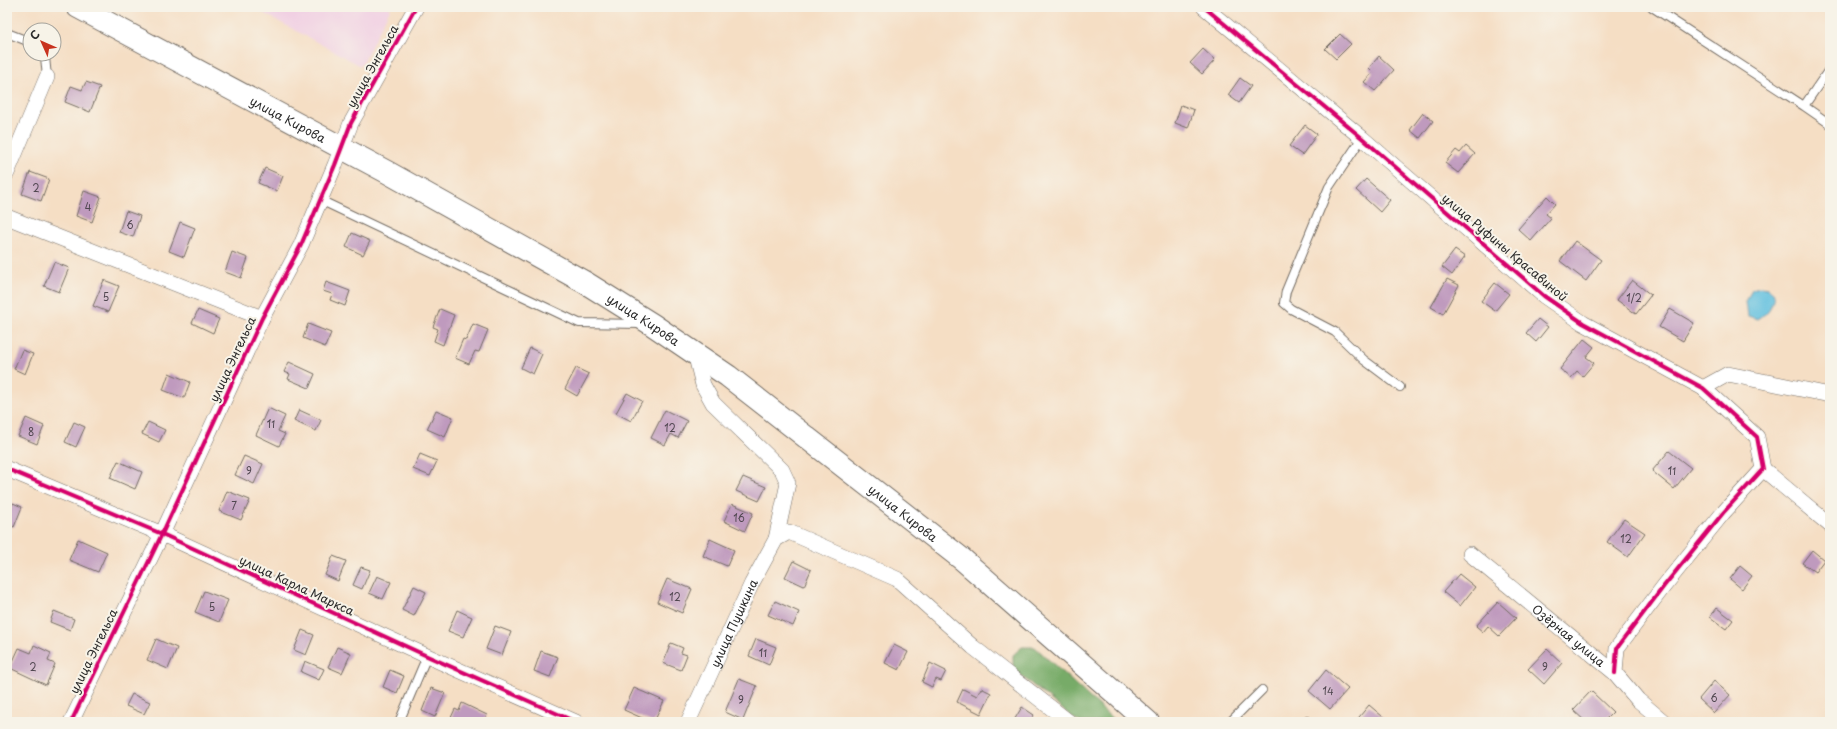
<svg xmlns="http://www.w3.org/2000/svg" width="1837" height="729" font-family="'Playpen Sans',sans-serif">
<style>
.built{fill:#f1d0e3}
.forest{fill:#77ab67;stroke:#516b49}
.water{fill:#61c0df;stroke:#467685}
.building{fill:#bf9abe}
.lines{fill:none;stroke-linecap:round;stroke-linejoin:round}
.service-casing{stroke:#726a61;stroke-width:10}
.minor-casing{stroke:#726a61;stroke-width:16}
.secondary-casing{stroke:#726a61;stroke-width:24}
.service{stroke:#fff;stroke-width:8}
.minor{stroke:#fff;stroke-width:15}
.secondary{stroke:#fff;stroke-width:22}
.cycleway-casing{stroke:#f7f3e8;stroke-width:6}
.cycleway{stroke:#d6006c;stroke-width:4}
.labels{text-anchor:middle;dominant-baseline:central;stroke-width:4;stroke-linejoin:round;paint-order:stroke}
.number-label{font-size:10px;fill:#504750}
.street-label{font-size:12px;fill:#2b2b2b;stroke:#f7f3e8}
</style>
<rect width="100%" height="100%" fill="#f7f3e8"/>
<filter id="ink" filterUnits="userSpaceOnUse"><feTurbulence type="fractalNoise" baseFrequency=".025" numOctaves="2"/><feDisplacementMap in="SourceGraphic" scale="8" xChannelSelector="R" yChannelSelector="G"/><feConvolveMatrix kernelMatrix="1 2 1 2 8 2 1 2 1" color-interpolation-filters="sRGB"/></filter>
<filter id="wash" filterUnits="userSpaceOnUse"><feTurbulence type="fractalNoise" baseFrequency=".012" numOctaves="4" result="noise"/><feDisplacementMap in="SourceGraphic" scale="16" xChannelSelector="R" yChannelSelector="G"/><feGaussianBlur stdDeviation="0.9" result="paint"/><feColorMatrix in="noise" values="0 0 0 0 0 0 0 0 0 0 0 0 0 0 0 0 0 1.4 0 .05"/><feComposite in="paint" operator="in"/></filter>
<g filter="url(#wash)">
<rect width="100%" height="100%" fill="#f5dec4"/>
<path class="built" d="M252 7H391L361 66Z"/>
<path class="forest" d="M1022 647H1035L1116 722H1080L1073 718 1013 669V655Z"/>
<path class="water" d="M1760 287 1768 288 1774 293C1773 306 1769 312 1758 319L1748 316 1746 302 1752 289Z"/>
<g id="blocks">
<path class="building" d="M1340 34 1351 44 1336 59 1325 49Z
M1203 49 1215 60 1202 74 1190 63Z
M1379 56 1394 70 1375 91 1364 82 1373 72 1369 68Z
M1240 78 1251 86 1239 103 1228 95Z
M86 82 100 87 90 112 65 102 71 86 82 90Z
M1181 105 1194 110 1188 128 1175 123Z
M1423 113 1433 121 1420 138 1410 130Z
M1305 125 1317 134 1302 155 1289 146Z
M1466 146 1475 154 1458 173 1445 163 1456 150 1460 153Z
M265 168 283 176 277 191 258 183Z
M30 172 49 179 41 201 22 194Z
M1366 179 1390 200 1380 212 1356 190Z
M84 191 101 197 92 222 76 216Z
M1547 196 1555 204 1546 214 1551 218 1531 241 1518 229Z
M126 211 140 216 133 237 119 232Z
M180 222 195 228 184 257 169 251Z
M352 233 370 241 363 255 346 247Z
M1575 241 1601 260 1586 281 1560 261Z
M1455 250 1465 257 1452 275 1442 267Z
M232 252 248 258 241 278 225 272Z
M54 262 69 268 59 292 44 286Z
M1447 279 1459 285 1443 314 1431 307Z
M104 280 119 286 108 312 93 306Z
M1632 280 1651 295 1636 314 1617 300Z
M326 282 350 291 345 306 330 300 332 294 323 291Z
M1495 283 1509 294 1495 311 1481 301Z
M440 309 454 315 443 345 434 341 438 329 433 327Z
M1670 309 1694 323 1683 341 1659 327Z
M198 310 219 319 213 333 192 323Z
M1538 319 1548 327 1536 342 1526 333Z
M308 324 331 333 325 347 303 338Z
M473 324 488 330 479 352 475 351 469 364 455 358 463 339 466 340Z
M1584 339 1594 347 1586 357 1594 363 1583 376 1577 371 1571 378 1560 369Z
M530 348 542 354 533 374 521 368Z
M22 350 33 354 25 374 14 369Z
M289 362 315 374 309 388 288 379 290 374 284 372Z
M576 368 589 374 577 396 565 389Z
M169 373 190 382 184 398 163 390Z
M627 393 642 401 631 421 616 413Z
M268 408 285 416 278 431 285 434 279 446 256 435Z
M299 410 321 420 316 431 294 421Z
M436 410 453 417 445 437 427 429Z
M665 410 687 421 678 438 671 434 665 445 651 438Z
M26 418 44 426 37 444 18 436Z
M74 422 85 427 76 447 65 442Z
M148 422 165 430 159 442 142 434Z
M1669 451 1691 468 1674 489 1652 471Z
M420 454 437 461 430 476 413 469Z
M244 456 263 464 254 484 235 475Z
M118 461 142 472 135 489 110 478Z
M743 477 766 487 759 501 736 491Z
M227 491 250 500 241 520 219 511Z
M13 503 22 507 14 527 7 524V516Z
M732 504 753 513 745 531 724 521Z
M1624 519 1645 533 1628 557 1607 542Z
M78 539 107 552 98 572 69 560Z
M710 539 734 550 727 566 703 556Z
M1812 550 1824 560 1815 572 1802 563Z
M333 556 346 561 338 581 325 575Z
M793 561 811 570 804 586 785 577Z
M1740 566 1752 576 1742 589 1730 579Z
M361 567 370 570 362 589 353 585Z
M1459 574 1475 587 1460 606 1443 592Z
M377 576 391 582 383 599 369 593Z
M667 579 692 589 682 613 657 602Z
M414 586 426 592 414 616 402 610Z
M204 591 228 600 219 622 195 612Z
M775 601 799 612 793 626 768 615Z
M1498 602 1516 618 1499 636 1488 626 1483 632 1476 626Z
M1717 608 1733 620 1726 629 1710 617Z
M457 610 472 617 463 637 448 631Z
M54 611 74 619 70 630 50 622Z
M495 626 511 632 502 655 486 649Z
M302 630 314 635 306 655 294 650Z
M156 639 177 648 168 669 147 660Z
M756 639 776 647 769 665 749 656Z
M671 643 683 648 681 653 687 655 681 670 663 663Z
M34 645 51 653 48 661 55 664 46 685 10 668 19 648 31 653Z
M894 645 908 652 899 670 885 663Z
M337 647 351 653 342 673 328 667Z
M1547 649 1562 663 1544 684 1528 669Z
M541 651 558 657 550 677 534 671Z
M305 661 324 669 319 680 301 672Z
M930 663 946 671 941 681 936 679 932 687 922 682Z
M390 670 404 676 397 693 383 687Z
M1326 670 1348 689 1330 709 1309 691Z
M739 679 757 686 743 720 725 712Z
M1714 681 1730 695 1714 713 1699 699Z
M431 688 445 693 435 717 422 711Z
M634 688 664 701 654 722H651L624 710Z
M981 688 991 693 981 714 957 702 963 689 977 696Z
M1591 691 1613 712 1603 722H1586L1573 710Z
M132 694 150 702 144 714 126 706Z
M462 703 487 715 483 722H449L455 709 459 711Z
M1369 705 1389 722H1355Z
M1022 707 1034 715 1029 722H1013Z"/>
</g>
</g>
<g filter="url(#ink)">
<use href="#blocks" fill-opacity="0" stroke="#726a61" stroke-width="1"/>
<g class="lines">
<g class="service-casing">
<path id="service" d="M1652 7 1804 106
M7 33 25 40 30 44
M42 54 45 57 47 77
M1830 68 1804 106 1830 124
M1362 138 1329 187 1286 291 1284 303 1291 309 1335 332 1364 360 1400 387
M320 200 579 323 642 324
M1307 721V722
M399 722 427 656
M1230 722 1262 690"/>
</g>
<g class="minor-casing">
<g id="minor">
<path d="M1204 7 1362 138 1544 296 1583 323 1703 388 1757 437 1763 469 1723 513 1664 586 1617 648 1615 673"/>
<path d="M7 173 47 77"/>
<path d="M7 217 262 318"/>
<path d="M695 353 703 385 713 403 782 470 788 483 776 539"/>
<path d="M1703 388 1728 374 1830 395"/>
<path d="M7 469 162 534 427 656 576 722"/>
<path d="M1763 469 1830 525"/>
<path id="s1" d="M1470 554 1615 673 1638 700 1664 722"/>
<path d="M71 722 162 534 262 318 301 245 335 165 351 123 416 7"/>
<path id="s2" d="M688 722 752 583 776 539 789 532 897 579 973 647 1069 722"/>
</g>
</g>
<g class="secondary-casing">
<g id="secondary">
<path id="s3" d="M78 7 387 172 586 283 653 325 728 376 962 559 1148 722"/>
</g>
</g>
<use href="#service" class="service"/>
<use href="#minor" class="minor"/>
<use href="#secondary" class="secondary"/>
<g class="cycleway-casing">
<path id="cycleway" d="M1204 7 1362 138 1544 296 1583 323 1703 388 1757 437 1763 469 1723 513 1664 586 1617 648 1615 673
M7 469 162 534 427 656 576 722
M71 722 162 534 262 318 301 245 335 165 351 123 416 7"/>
</g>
<use href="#cycleway" class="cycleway"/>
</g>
</g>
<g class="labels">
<g class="number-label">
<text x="36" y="187">2</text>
<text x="88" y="206">4</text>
<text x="130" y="224">6</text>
<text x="106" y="296">5</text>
<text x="1634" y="297">1/2</text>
<text x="271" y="423">11</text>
<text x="670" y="427">12</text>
<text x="31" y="431">8</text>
<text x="249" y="470">9</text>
<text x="1672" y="470">11</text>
<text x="234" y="505">7</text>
<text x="739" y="517">16</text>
<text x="1626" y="538">12</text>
<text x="675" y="596">12</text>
<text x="212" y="606">5</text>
<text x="763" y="652">11</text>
<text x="33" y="666">2</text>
<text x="1545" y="666">9</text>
<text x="1328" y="690">14</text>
<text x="1714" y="697">6</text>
<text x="741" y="699">9</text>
</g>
<g class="street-label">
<text transform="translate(372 66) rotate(-61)">улица Энгельса</text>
<text stroke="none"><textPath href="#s3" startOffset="238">улица Кирова</textPath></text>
<text transform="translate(1505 247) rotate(40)">улица Руфины Красавиной</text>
<text stroke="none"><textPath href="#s3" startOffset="646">улица Кирова</textPath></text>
<text transform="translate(232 359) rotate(-65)">улица Энгельса</text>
<text stroke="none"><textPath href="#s3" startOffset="970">улица Кирова</textPath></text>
<text transform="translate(297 585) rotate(25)">улица Карла Маркса</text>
<text stroke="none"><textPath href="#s2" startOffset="109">улица Пушкина</textPath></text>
<text stroke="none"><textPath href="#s1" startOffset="128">Озёрная улица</textPath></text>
<text transform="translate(93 651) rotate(-64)">улица Энгельса</text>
</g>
</g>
<rect width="1837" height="729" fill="none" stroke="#f7f3e8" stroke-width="24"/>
<g transform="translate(42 42) rotate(315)"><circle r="19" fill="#f7f3e8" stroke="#a5a39c"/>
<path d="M0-3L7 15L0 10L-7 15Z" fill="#c8321e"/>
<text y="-6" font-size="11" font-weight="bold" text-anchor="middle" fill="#2b2b2b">С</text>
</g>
</svg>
